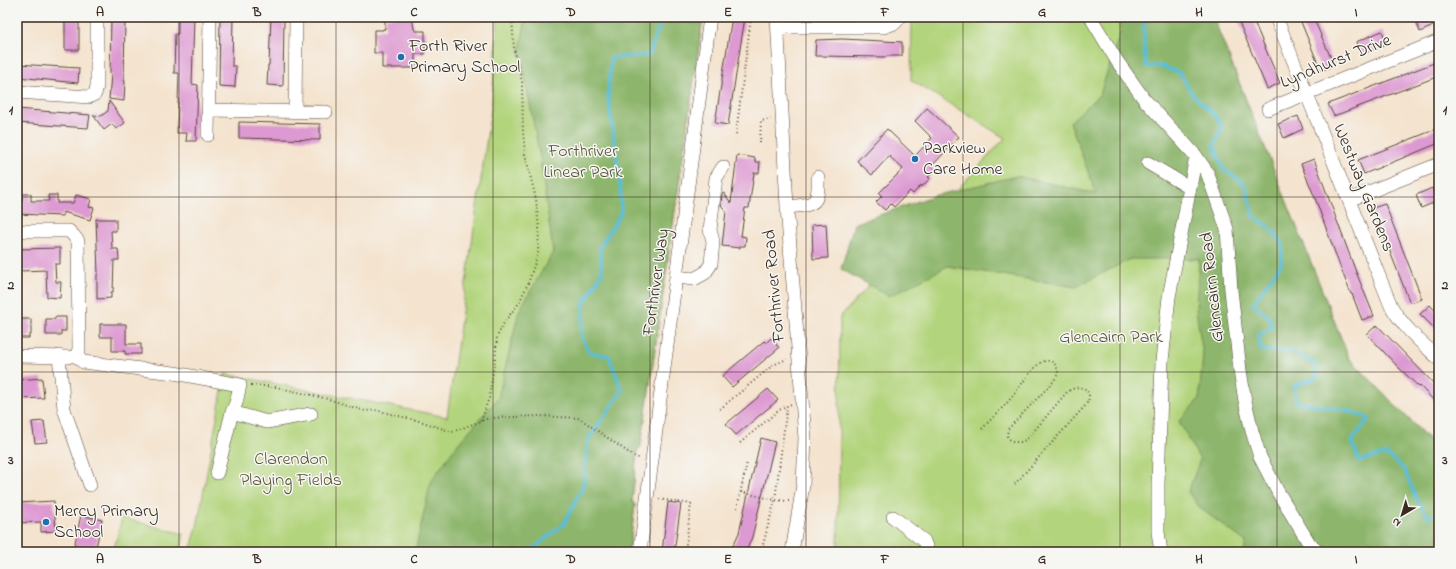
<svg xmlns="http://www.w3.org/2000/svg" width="1456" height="569" font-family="'Indie Flower',sans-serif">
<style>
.green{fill:#b2d47c;stroke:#767f4d}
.forest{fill:#8db66c;stroke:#647045}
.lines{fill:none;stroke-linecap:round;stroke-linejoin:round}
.stream{stroke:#59bed7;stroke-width:3.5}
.building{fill:#dd99d1}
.minor-casing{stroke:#574638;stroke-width:14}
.path{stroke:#574638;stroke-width:2;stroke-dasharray:1 3;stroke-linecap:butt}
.minor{stroke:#fff;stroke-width:13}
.grid{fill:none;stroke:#3b2a1e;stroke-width:1;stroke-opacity:0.55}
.poi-dot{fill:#1f6fb2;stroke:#f6f6f2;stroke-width:1.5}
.labels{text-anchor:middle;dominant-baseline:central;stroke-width:3;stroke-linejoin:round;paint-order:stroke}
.poi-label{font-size:18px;fill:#3b2a1e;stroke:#f6f6f2;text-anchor:start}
.street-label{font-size:18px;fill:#3b2a1e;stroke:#f6f6f2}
.park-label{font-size:18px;fill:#595436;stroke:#f6f6f2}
.neatline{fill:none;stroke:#3b2a1e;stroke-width:1.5}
.grid-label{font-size:13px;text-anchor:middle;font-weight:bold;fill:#3b2a1e}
</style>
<rect width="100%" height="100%" fill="#f6f6f2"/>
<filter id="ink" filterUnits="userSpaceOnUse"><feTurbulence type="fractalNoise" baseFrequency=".025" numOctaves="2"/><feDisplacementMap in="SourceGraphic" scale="8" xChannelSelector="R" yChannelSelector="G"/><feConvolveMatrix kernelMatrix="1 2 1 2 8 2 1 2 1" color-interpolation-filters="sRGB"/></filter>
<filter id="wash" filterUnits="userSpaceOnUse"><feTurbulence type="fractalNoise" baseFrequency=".012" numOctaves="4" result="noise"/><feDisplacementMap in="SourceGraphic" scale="16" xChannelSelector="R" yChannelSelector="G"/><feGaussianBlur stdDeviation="0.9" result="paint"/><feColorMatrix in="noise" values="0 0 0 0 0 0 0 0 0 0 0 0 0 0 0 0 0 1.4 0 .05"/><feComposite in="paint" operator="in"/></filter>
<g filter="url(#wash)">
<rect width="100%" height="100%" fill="#f4e3ce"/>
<path class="green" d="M498 17H703L641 446 637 451 632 501 635 505 629 552H190L197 527 225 374 447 417 492 102Z
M912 17H1213L1349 358 1439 450V552H839L838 550 840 317 1005 138 911 80Z
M122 518 184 534 180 552H113Z"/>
<path class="forest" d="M526 17H703L641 446 637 451 632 501 635 505 629 552H415L431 481 457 445 498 398 519 311 553 252 540 158 520 51Z
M1118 17H1213L1349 358 1439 450V552H1244L1246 542 1200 508 1188 492 1200 460 1179 421 1199 399 1203 355 1196 310 1199 259H1130L1076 287 948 266 889 296 841 269 854 224 933 196 1017 176 1096 194 1070 122 1100 94 1121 30Z"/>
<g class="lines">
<path class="stream" d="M1144 17V44L1146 66H1161L1180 73 1192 94 1215 115 1222 128 1214 145 1223 169 1245 184 1254 217 1267 225 1283 244 1281 264 1253 304 1269 317 1272 328 1259 335 1261 350 1293 352 1315 364 1317 377 1294 386 1296 402 1350 411 1369 419 1352 440 1359 461 1386 454 1404 469 1416 498 1428 517 1439 512
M529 552 564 524 583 487 588 440 622 391 609 356 589 352 581 335 584 303 602 273 600 247 621 213 620 183 608 95 611 58 649 55 661 21 658 17"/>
</g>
<g id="blocks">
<path class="building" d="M65 17H79V50H65Z
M111 17H125L124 81H125L124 101 109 99 111 74H110Z
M178 17H194L192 84 198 85 196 141H186L187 133H177L179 73H174L175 34H178Z
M220 17H233L232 66H236L235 87 219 86Z
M271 17H284L283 86 267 85 268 65H269Z
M386 17H412L414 29H415V31H425V54H415V68H382V53H374V30H383V29H385V20H386Z
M732 17H745L728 125 715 123Z
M1245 17H1252L1280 83 1267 89 1238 20Z
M1299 17H1313L1334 65 1321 71Z
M1414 17H1429L1433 26 1420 32Z
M1382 31 1387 43 1361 55 1356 42Z
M842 39 902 42V56H887V57L815 56 816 40Z
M1439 61V76L1334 116 1328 104Z
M17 64 79 68 78 83 17 77Z
M109 101 125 123 116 129 112 124 104 130 93 115 101 116 108 111Z
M927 108 959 137 931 167 935 170 928 177 930 178 922 187 921 185 913 194 910 191 894 207 891 204 885 210 876 202 882 196 879 193 903 169 889 156 872 175 857 161 887 129 915 156 932 138 915 121Z
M17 109 90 115 88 128 17 123Z
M1298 116 1303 129 1284 138 1278 124Z
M239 122 320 124V140L239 138Z
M1439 128V143L1364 174 1358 160Z
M737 155 755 158V162H760L759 173H754L749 208H745L741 236 746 237 745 246H740V248L722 246 726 211 721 205 722 194 724 193 731 203Z
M1314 159 1356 272 1374 316 1362 320 1352 294H1351L1341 269 1315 198 1301 164Z
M1432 188 1438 201 1421 208 1416 195Z
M22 194H31V201H49L48 195H57V203H73L76 195 91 199 89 207 94 208 90 220 63 212V216L17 214V201H22Z
M1385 204 1422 299 1410 303 1373 208Z
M96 219H116V231H111L112 249H118L119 260H114L113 292H111V298L97 299V274H98Z
M826 224 828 258 813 259 812 225Z
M60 248V264H55L56 282H61L60 298 47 297 46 270 20 271V249Z
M1430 305 1439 315V333L1420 314Z
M55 317H66V331H61V335H46V319H55Z
M17 319H31V335H29V338H17Z
M100 324H126V344H141V354H125V351H112V337H100Z
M1377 325 1439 389V406L1420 386 1419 387 1399 368 1367 334Z
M771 338 779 348 732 387 722 376 764 341 766 343Z
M42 378 44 398 21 399 20 396H17V380Z
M768 389 778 400 736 435 726 424Z
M44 421 47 442 35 443 32 422Z
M761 438 775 442 752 537 746 552H730L739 533Z
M54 501 56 531 41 532V522L17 523V503Z
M668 502 681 504 674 552H662Z
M81 515 102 520 95 552H73Z"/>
</g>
</g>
<g filter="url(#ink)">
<use href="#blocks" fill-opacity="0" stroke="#574638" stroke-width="1"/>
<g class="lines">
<g class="minor-casing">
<path id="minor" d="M777 17 787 207 805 438 803 485 792 552
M1091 17 1094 23 1117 61 1144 99 1196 156 1207 172 1227 229 1231 290 1240 370 1245 401 1252 431 1260 457 1278 492 1309 543 1318 552
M1276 17 1391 306C1403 327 1422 343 1439 359
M778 27H884L895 23 900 17
M17 92 89 97 95 94 97 86V17
M1268 109 1439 41
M209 110 326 112
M295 111 296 17
M208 135 210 17
M1148 163 1190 188
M1349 200 1439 164
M787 207C814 204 819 207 818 177
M17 231H69L74 236 78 241 79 350 76 356
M676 277 694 279 705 273 711 264 713 241 710 230 716 178 723 167
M17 356 68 357
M59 356 64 409 90 485
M76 356 83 362 174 373 240 385 236 403 232 412 217 473
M232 412 267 422 311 414
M893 517 924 541 928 552
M640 552 710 17
M1161 552 1158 532V484L1162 361 1169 297 1196 156"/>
</g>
<path class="path" d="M736 134 751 17
M760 143 761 121 771 119
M251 385 276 387 328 399 365 411 375 410 423 422 452 432 489 418 539 416 579 418 635 457 639 458
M720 409 773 365 787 359
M481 421 489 398 495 359 497 337 505 321 519 303 529 281 538 253 539 229 536 199 525 154 523 131 522 82 514 49 512 17
M982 429C992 418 1003 408 1012 397 1020 387 1032 367 1042 362 1052 358 1058 365 1058 374L1053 382 1008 429 1007 436 1012 442H1022L1028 438 1067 392C1073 388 1077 387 1084 388 1091 394 1090 399 1085 406L1013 486
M740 443 779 410 787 406
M741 492 775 500 789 501
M659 499 691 504 685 552
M737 508 747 462
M761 552 775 500 787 406 791 404"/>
<use href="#minor" class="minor"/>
</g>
</g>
<path class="grid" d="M179 17V552M336 17V552M493 17V552M650 17V552M806 17V552M963 17V552M1120 17V552M1277 17V552M17 197H1439M17 372H1439"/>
<g class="poi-dot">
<circle cx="401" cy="57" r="4"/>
<circle cx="915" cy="159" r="4"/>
<circle cx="46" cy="522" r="4"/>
</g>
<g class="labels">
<g class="poi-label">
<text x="409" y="47">Forth River<tspan x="409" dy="21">Primary School</tspan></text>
<text x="923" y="149">Parkview<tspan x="923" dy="21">Care Home</tspan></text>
<text x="54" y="512">Mercy Primary<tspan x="54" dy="21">School</tspan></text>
</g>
<g class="street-label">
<text transform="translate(1336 62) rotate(-22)">Lyndhurst Drive</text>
<text transform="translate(1363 188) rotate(68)">Westway Gardens</text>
<text transform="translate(657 282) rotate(-82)">Forthriver Way</text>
<text transform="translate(775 286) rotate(-95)">Forthriver Road</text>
<text transform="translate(1213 287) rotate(-96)">Glencairn Road</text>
</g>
<g class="park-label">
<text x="583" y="152">Forthriver<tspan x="583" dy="21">Linear Park</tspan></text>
<text x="1111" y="338">Glencairn Park</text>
<text x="291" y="460">Clarendon<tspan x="291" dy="21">Playing Fields</tspan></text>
</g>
</g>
<rect width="1456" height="569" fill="none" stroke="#f6f6f2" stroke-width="44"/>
<g transform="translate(1402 515) rotate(218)" stroke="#f6f6f2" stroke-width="3" paint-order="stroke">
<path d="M0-3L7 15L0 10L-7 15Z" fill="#3b2a1e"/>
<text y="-6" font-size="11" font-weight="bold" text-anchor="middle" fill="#3b2a1e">N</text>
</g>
<rect x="22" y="22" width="1412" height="525" class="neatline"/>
<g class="grid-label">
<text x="100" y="16">A</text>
<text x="257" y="16">B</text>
<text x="414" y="16">C</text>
<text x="571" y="16">D</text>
<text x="728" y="16">E</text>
<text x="885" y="16">F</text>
<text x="1042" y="16">G</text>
<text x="1199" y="16">H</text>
<text x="1356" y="16">I</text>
<text x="11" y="114">1</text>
<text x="1445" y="114">1</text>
<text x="11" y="289">2</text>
<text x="1445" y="289">2</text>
<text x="11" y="464">3</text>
<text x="1445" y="464">3</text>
<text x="100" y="563">A</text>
<text x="257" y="563">B</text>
<text x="414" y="563">C</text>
<text x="571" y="563">D</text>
<text x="728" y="563">E</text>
<text x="885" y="563">F</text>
<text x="1042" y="563">G</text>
<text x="1199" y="563">H</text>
<text x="1356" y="563">I</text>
</g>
</svg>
